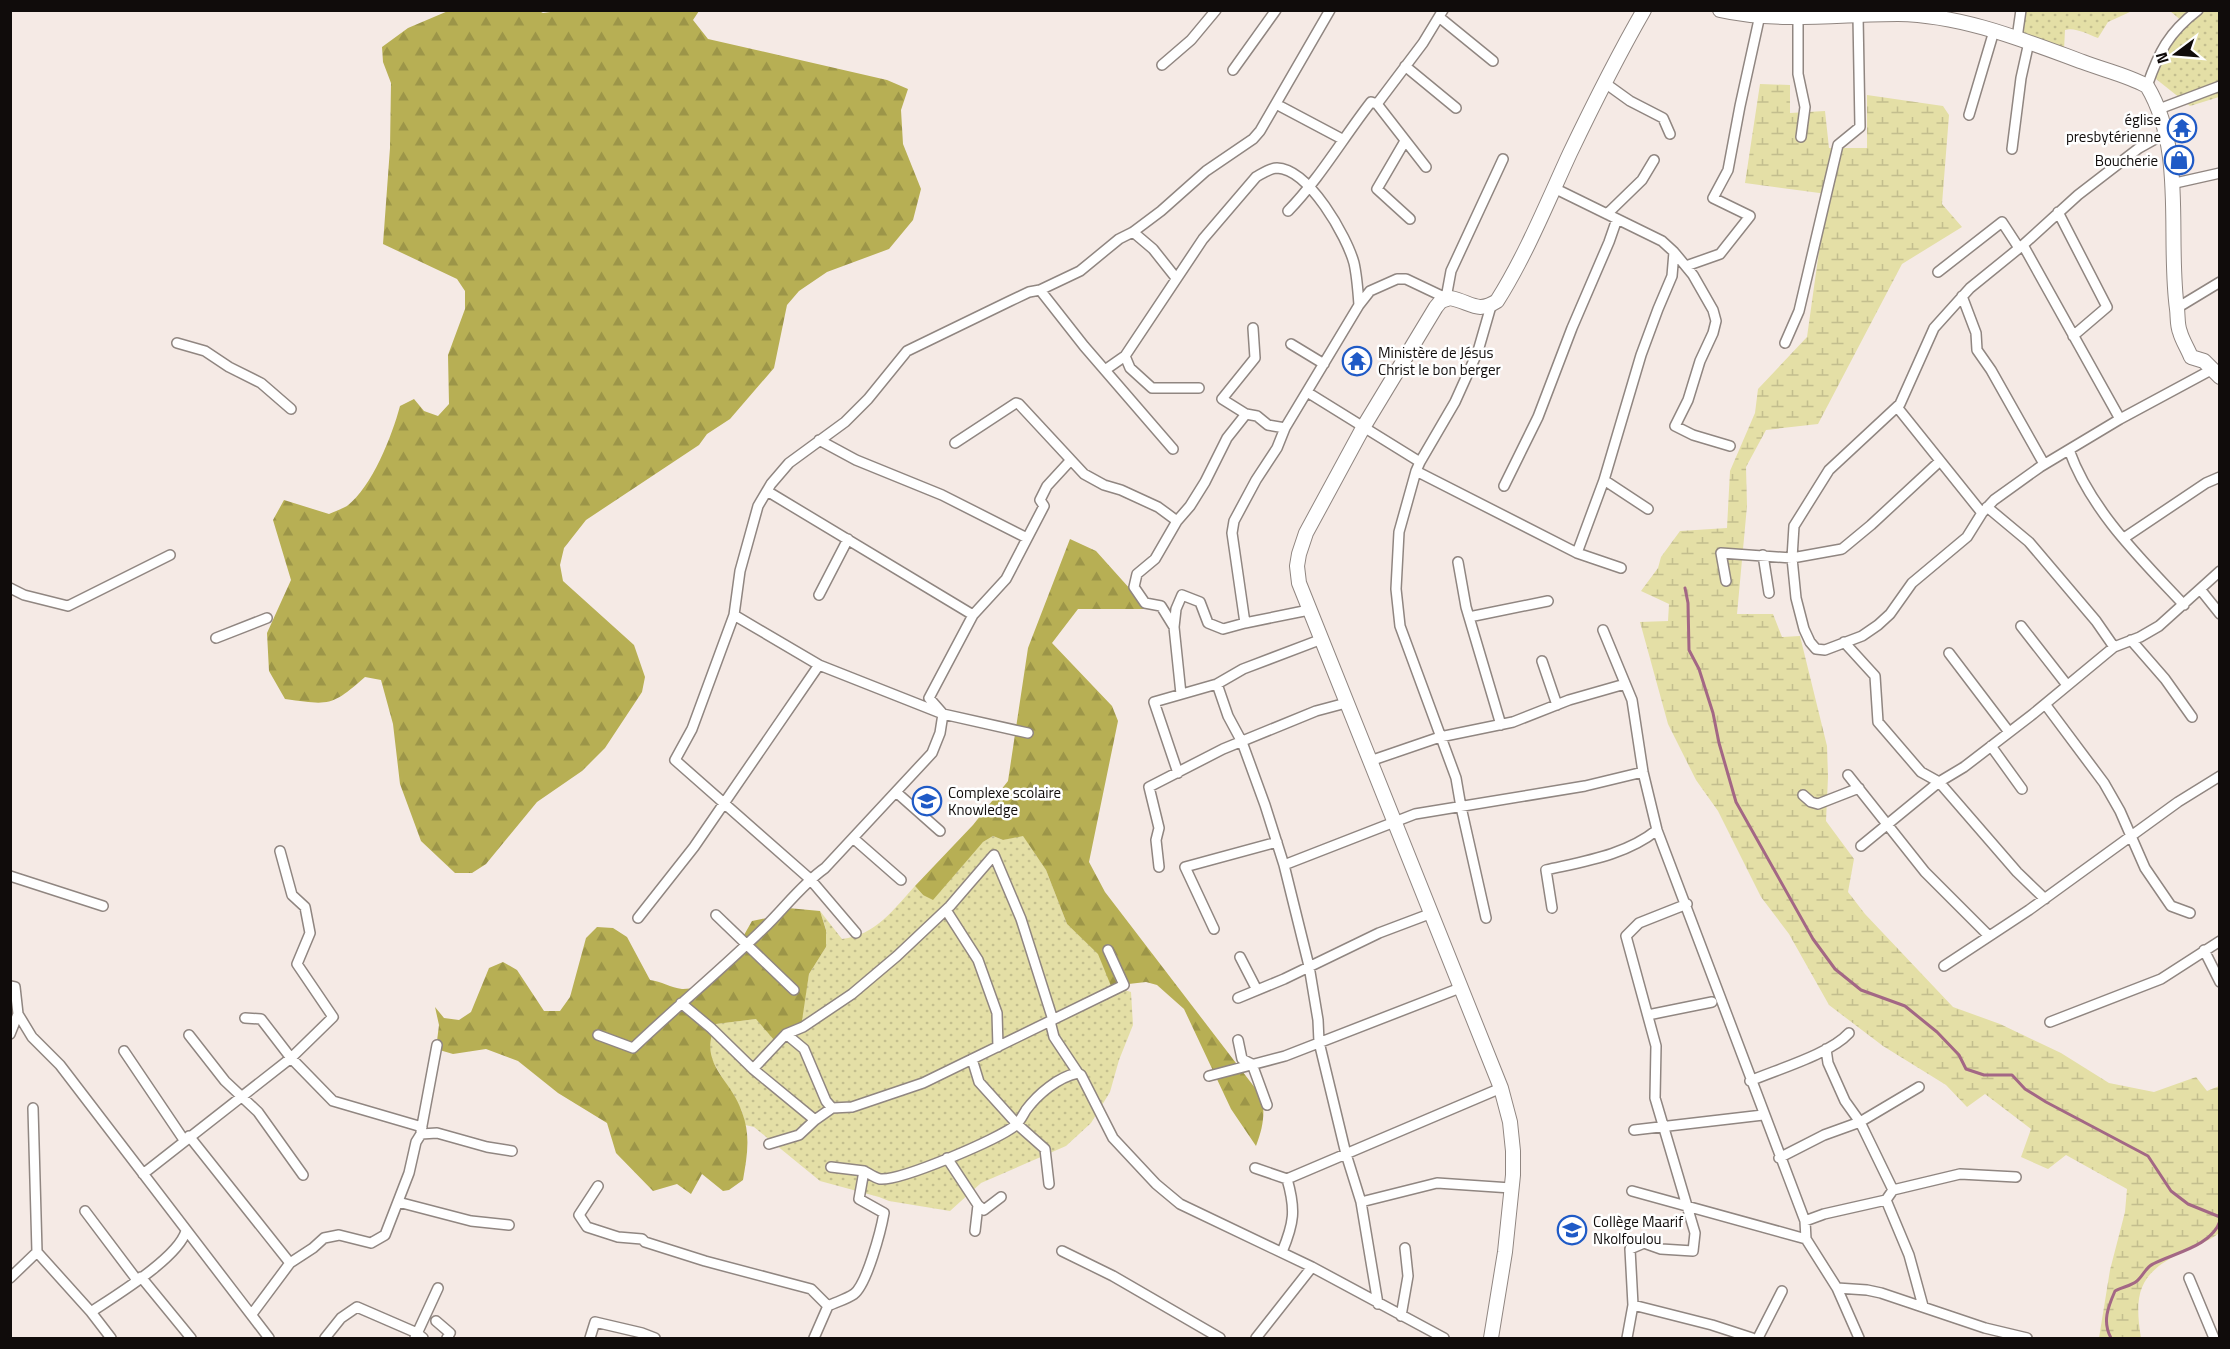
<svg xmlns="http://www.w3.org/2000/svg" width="2230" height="1349" font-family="'Titillium Web',sans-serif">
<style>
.grass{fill:url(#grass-dots)}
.forest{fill:url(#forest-firs)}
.wetland{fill:url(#wetland-marsh)}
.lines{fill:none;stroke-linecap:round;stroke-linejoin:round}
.stream{stroke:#a36785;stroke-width:3}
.street-casing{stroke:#908681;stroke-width:12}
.secondary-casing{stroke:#908681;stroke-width:16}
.street{stroke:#fff;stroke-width:9}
.secondary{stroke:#fff;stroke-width:14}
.labels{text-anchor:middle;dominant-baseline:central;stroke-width:5;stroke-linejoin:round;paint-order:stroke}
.poi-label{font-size:15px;fill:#100c0b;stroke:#fff;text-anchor:start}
</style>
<defs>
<pattern id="grass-dots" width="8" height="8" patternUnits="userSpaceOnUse" patternTransform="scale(1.5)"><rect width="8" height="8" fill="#e4dfa6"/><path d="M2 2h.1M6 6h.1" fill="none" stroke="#c3be8e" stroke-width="1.8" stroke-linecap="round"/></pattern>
<pattern id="forest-firs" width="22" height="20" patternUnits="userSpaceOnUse" patternTransform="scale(1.5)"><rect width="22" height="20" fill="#b7af54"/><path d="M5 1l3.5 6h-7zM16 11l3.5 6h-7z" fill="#9c9548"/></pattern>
<pattern id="wetland-marsh" width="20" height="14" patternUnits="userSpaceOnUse" patternTransform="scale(1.5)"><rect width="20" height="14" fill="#e4dfa6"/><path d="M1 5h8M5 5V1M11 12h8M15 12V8" fill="none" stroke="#c3be8e"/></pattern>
</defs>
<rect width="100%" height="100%" fill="#f5eae5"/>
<path class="grass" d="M2022 11H2132L2108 22 2098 38C2087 34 2075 27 2065 30L2064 50 2017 38Z
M2170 11H2219V97L2190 106 2151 75 2183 22Z
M1023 835 1046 870 1067 924 1099 954 1112 986 1131 992 1133 1025 1119 1060 1110 1092 1091 1123 1066 1146 981 1183 950 1211 889 1201 879 1197 820 1181 754 1127 745 1125 742 1111 709 1055V1039L715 1024 756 1019 799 1034 809 974 826 947V929L820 911 842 939C876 935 893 910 915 886L923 895 983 842 993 836 1003 840Z"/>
<path class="forest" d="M537 10 543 13 565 10 699 11 693 20 708 39 887 80 908 89 901 110 903 144 921 189 913 220 889 249 827 272 799 291 787 305 774 368 730 419 707 434 699 445 586 520 564 548 560 565 563 581 634 645 645 677 642 692 605 748 582 771 537 802 486 864 472 873H455L421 841 400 784 393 724 381 680 365 677C331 707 329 705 285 699L269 671 267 633 291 580 273 520 284 500 329 514C335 511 342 509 347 506 372 487 392 436 400 406L414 399 424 411 438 416 449 404 448 355 465 309V291L457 279 383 244 390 148 391 83 383 62 382 47 408 28 448 11Z
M1070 539 1096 551 1148 609H1078L1052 643 1112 706 1118 721 1089 862 1105 892 1262 1097C1265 1115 1263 1128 1256 1146L1231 1109 1184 1009 1157 985 1146 982 1111 986 1098 954 1067 924 1046 870 1023 836 1003 840 993 836 983 842 933 900 923 895 915 886 973 825 1008 781 1028 648Z
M788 908 820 911 826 930V947L809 974 800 1034 775 1041 756 1019 716 1024C697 1064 730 1077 742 1112 751 1136 747 1156 743 1180L729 1190 723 1191 702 1174 691 1194 677 1184 653 1191 616 1153 607 1123 558 1093 518 1061 486 1049 453 1054 436 1049 439 1025 435 1007 444 1018 459 1020 471 1012 489 968 503 962 517 970 544 1011H560L570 997 586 938 597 927 613 928 627 937 650 980C661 981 671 988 682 989 720 990 736 948 752 921L767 918Z"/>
<path class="wetland" d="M1760 84 1790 85V113L1825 111 1829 148H1867V95L1943 106 1949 115 1942 204 1962 227 1902 264 1818 424 1766 430 1746 467 1747 506 1737 614H1773L1782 637 1800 636 1827 746 1828 777 1826 821 1854 859 1848 892 1865 914 1953 1007 2000 1024 2061 1053 2109 1083 2154 1092 2196 1077 2207 1091 2219 1086V1233C2210 1241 2197 1245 2186 1250 2141 1272 2133 1289 2141 1338H2099L2110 1270 2125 1212 2127 1189 2066 1155 2048 1169 2021 1157 2031 1129 1985 1094 1967 1107 1946 1085 1883 1046 1829 1005 1789 934 1761 897 1718 811 1696 780 1668 724 1640 622 1668 621 1669 604 1641 591 1658 568 1661 557 1680 531 1727 528 1730 471 1755 413 1758 389 1807 337 1827 194 1745 183Z"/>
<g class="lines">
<path class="stream" d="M1685 588 1688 603 1689 650 1699 669 1713 713 1719 743 1736 802 1813 939 1835 969 1861 990 1905 1006 1937 1032 1959 1055 1966 1069 1984 1075H2012L2025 1089 2046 1102 2148 1156 2171 1191 2188 1204 2220 1217
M2111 1338C2102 1322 2108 1307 2115 1291 2122 1287 2131 1286 2137 1281 2143 1276 2146 1267 2153 1264 2174 1253 2212 1246 2220 1221"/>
<g class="street-casing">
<path id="street" d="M1798 16V74L1805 107 1801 137
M1439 17 1493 61
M2017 38 2021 10
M1162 65 1191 40 1216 10
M1405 66 1456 108
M1233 70 1276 10
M1605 83 1630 101 1663 118 1670 134
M2147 86C2159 52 2168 33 2198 10
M1276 104 1342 139
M1377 104 1423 43 1443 10
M2159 109 2220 86
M1969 115 1994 31
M2166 133 2139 148 2078 195 2023 245 1970 288 1934 328 1900 404 1829 470 1794 526 1792 558 1796 598 1804 629 1810 642 1816 649 1825 650 1862 636 1878 625 1890 614 1912 583 1967 537 1982 513 1994 500 2040 467 2120 419 2211 370
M1405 141 1377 189 1410 219
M2012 149 2021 78 2029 42
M2171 184 2220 173
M1556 189 1662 241 1674 252 1672 276 1658 309 1641 355 1604 480 1577 553
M1288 211C1320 178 1343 138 1371 102L1377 104 1426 167
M2058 212 2107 307 2073 336
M1607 214 1642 180 1654 160
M1133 232 1153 249 1176 278
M2023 245 2120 419
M1674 252 1693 275 1713 310 1716 321 1713 333 1700 361 1688 400 1675 426 1693 435 1730 446
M1686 266 1720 254 1750 216 1713 198 1728 170 1740 106 1760 15
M1938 272 2002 222 2019 248
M1040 290 1084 346 1173 449
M1962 296 1976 333 1977 350 1991 370 2044 464
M2177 308 2220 282
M177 343 205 351 229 367 261 383 291 409
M1785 343 1799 311 1838 145 1860 127 1858 16
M1291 344 1324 364
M1105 370 1125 356
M1199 388H1152L1130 368 1125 356 1203 239 1256 177C1263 173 1270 168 1277 168 1309 169 1347 237 1354 263 1357 276 1358 291 1359 305
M1307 392 1420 462
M1897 407 1982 513
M1246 414 1222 399 1255 358 1253 328
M1285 428 1268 425 1257 416 1246 414 1227 438 1205 482 1190 506 1177 521 1155 559 1137 574 1134 587 1145 603 1161 606 1174 627 1176 609 1182 595 1200 602 1208 623 1223 629 1245 623 1309 610
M819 440 856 460 942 495 1027 538
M955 443 1016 403 1019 404 1084 474 1104 485 1121 490 1158 507 1177 521
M2069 450C2091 511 2141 559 2184 605
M1416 471 1577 553 1621 568
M1604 480 1648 509
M1504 486 1538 417 1572 328 1609 242 1617 219
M767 491 973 615
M1987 507 2029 542 2096 621 2114 647
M2124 538 2206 483 2220 477
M1763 555 1769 593
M1458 562 1466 607 1501 725
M1726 581 1721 553 1792 558 1842 549 1871 525 1940 461
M10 588 24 595 68 606 170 555
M2200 589 2220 614
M819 595 848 539
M734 615 819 665 943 714 1028 733
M1469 617 1548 601
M1245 623 1232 533 1234 521 1256 480 1277 448 1285 428 1359 305 1370 291 1397 279H1406L1446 298 1451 271 1503 159
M2021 626 2067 685
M1174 627 1181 694
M1603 630 1632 700 1643 772 1657 830 1805 1221 1806 1239 1837 1288 1859 1338
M216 638 267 618
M2131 640 2165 679 2192 717
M1844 642 1875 676 1878 722 1921 772 1939 782 2017 872 2045 899
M1949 653 2009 732
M1542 661 1557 705
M1217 684 1228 716 1242 742 1265 805 1284 865 1309 966 1318 1020 1319 1042 1346 1154 1361 1202 1378 1304
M2045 704 2104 783 2120 811 2145 868 2171 906 2190 913
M1991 746 2022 789
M1370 761 1440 737 1513 722 1569 700 1625 684
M1178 773 1154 702 1217 684 1243 669 1322 639
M1848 775 1925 872 1989 936
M896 792 940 831
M1803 795 1811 802 1818 804 1859 788
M853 838 901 880
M1861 846 1939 782 1964 767 2033 714 2114 647 2140 637 2159 626 2220 571
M1284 865 1415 814 1585 786 1643 772
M1159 867 1156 840 1159 828 1149 787 1223 749 1316 711 1346 703
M10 876 103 906
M1552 908 1546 870C1585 861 1626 855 1657 830
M946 910 978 960 997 1013 998 1047
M716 915 794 990
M638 918 694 847 819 665
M1486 918 1461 807 1456 778 1400 626 1396 589 1399 532 1416 471 1420 462 1455 402 1478 351 1491 306
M1214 929 1185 867 1277 842
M856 933 810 879 675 760 692 729 734 615 740 571 758 506 771 484 789 463 845 422 868 399 907 351 1010 301 1029 292 1040 290 1080 271 1119 239 1133 232 1161 211 1206 171 1253 139 1260 131 1330 10
M2204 950 2220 982
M1240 957 1257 990
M1944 966 2029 910 2178 802 2220 776
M10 986 15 987 18 1014 10 1034
M1238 998 1284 979 1379 933 1432 913
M681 1003 711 1028 753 1069 815 1120 832 1108
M18 1014 32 1037 60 1065 269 1338
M1648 1015 1712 1002
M245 1018 261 1019 291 1058 333 1101 422 1127
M1050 1021 1054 1037 1078 1073
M2050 1022 2161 979 2220 941
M786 1034 804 1049 826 1101 832 1108 852 1107 923 1083 1124 985 1108 950
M189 1035 225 1081 258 1112 303 1175
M598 1035 633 1048C676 1007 721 970 763 929 784 909 801 885 825 868L932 753 940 733 943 714 929 698 973 615 1006 579 1044 506 1040 500 1047 486 1070 461
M1238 1040 1242 1059 1252 1064 1267 1105
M1826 1049 1828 1063 1845 1101 1860 1122 1893 1190
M124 1051 184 1140
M972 1059 979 1082 1017 1124 1045 1149 1049 1184
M753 1069 786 1034 803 1027 852 994 897 956 950 906 994 855 1021 919 1053 1020
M1209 1076 1285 1056 1460 988
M1750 1081C1778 1069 1830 1054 1849 1033
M33 1108 37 1252 91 1312 111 1338
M1634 1130 1763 1115
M421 1131 437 1045
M189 1136 290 1263
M769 1144 799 1135 815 1120
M947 1158 978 1205 975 1231
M1779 1158 1824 1135 1860 1122 1919 1087
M1255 1168 1287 1179 1501 1088
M864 1171C868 1173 875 1178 880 1179 901 1181 999 1139 1016 1125 1020 1121 1023 1115 1026 1110 1038 1094 1058 1077 1078 1073L1081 1075 1113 1138 1156 1184 1180 1204 1312 1267 1444 1338
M143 1174 291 1058 333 1017 297 964 310 933 305 907 292 895 280 851
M598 1186 579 1215 587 1227 618 1237 642 1239 645 1242 705 1261 811 1289 828 1306
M1632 1191 1806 1239
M1886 1200 1909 1255 1923 1306
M398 1202 471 1221 509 1225
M1361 1202 1437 1183 1511 1188
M978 1205 984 1210 1001 1197
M85 1211 137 1280
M1805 1221 1824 1214 1886 1200 1893 1190 1960 1174 2016 1177
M1062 1251 1113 1276 1220 1338
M1282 1252C1294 1223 1296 1210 1287 1179
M141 1277 191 1338
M10 1278 37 1252
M2189 1278 2214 1338
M1837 1288 1867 1290 1881 1293 1985 1328 2027 1338
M1633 1305 1712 1325 1752 1338
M91 1312C115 1296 178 1258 186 1231
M252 1314 290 1263 313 1248 324 1238 339 1235 371 1243 385 1235 409 1173 416 1142 421 1134 437 1133 487 1147 512 1151
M1401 1316 1408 1276 1405 1248
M436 1321 450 1333 447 1338
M325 1338 341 1318 357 1307 417 1333 423 1338
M415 1338 438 1288
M590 1338 595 1322 642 1333 655 1338
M814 1338 828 1306C836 1302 847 1299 854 1294 867 1284 881 1230 884 1213L859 1199 864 1171 831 1167
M1256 1338 1312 1267
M1627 1338 1633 1305 1630 1249 1644 1243 1661 1249 1693 1251 1695 1233 1655 1098 1656 1046 1626 936 1639 923 1687 904
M1758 1338 1782 1291"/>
</g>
<g class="secondary-casing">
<path id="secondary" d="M1720 10C1776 23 1841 14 1898 14 1962 15 2023 40 2083 62 2104 70 2127 75 2147 86 2186 151 2167 236 2177 309 2178 316 2177 325 2180 332 2182 340 2188 349 2191 357L2204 361 2220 377
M1491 1338 1505 1252 1513 1175V1151L1510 1122 1501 1088 1299 583 1297 566 1299 554 1306 533 1364 426 1436 307 1441 301 1450 298C1471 302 1477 314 1497 301 1526 255 1547 203 1570 153 1593 105 1617 57 1644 10"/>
</g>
<use href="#street" class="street"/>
<use href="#secondary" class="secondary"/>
</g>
<defs>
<g id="temple-ring" transform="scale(1.5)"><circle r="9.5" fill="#fff" stroke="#1f5ac6" stroke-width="1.5"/><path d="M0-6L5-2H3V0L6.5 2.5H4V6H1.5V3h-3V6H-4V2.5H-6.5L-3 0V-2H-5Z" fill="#1f5ac6"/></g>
<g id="shop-ring" transform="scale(1.5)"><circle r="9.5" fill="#fff" stroke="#1f5ac6" stroke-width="1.5"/><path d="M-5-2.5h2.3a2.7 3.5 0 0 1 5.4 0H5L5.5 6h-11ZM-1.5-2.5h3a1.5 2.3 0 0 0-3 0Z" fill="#1f5ac6"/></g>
<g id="school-ring" transform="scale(1.5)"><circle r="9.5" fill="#fff" stroke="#1f5ac6" stroke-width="1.5"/><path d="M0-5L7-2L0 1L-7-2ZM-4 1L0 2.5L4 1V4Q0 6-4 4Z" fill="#1f5ac6"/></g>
<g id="university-ring" transform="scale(1.5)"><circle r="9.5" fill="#fff" stroke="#1f5ac6" stroke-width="1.5"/><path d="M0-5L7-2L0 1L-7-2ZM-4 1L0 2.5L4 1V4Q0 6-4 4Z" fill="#1f5ac6"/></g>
</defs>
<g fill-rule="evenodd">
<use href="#temple-ring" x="2182" y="128"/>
<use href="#shop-ring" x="2179" y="160"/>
<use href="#temple-ring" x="1357" y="361"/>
<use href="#school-ring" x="927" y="801"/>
<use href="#university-ring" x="1572" y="1230"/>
</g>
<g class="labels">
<g class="poi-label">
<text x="2161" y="119" text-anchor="end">église<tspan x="2161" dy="17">presbytérienne</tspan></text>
<text x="2158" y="160" text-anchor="end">Boucherie</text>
<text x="1378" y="352">Ministère de Jésus<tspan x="1378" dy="17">Christ le bon berger</tspan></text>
<text x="948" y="792">Complexe scolaire<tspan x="948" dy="17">Knowledge</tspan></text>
<text x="1593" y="1221">Collège Maarif<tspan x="1593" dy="17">Nkolfoulou</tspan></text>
</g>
</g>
<rect width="2230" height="1349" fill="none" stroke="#100c0b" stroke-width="24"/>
<g transform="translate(2176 54) rotate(254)" stroke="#ffffff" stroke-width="4.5" paint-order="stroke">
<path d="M0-4.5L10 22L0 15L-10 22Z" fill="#100c0b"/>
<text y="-9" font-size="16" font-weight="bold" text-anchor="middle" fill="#100c0b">N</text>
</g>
</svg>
